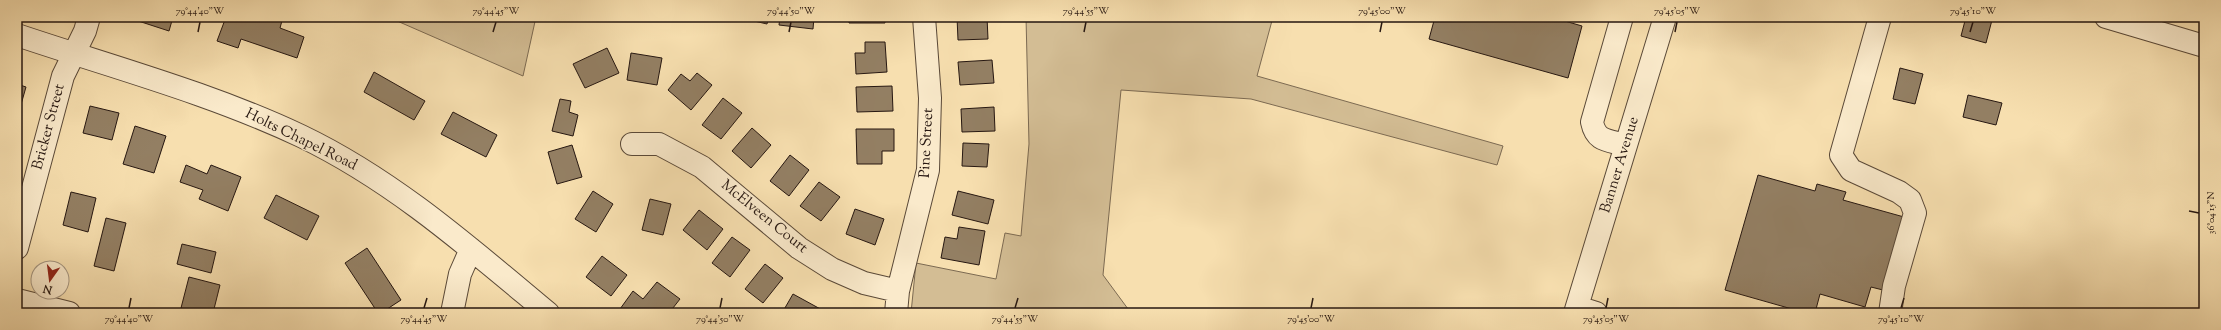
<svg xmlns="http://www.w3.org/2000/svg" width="2221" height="330" font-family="'Sorts Mill Goudy',serif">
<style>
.green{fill:#d3bd94;stroke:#7c6a52}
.building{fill:#937f63;stroke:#261711}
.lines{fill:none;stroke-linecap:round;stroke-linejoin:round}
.minor-casing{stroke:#5a4938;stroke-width:24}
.minor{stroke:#faeacb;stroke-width:22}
.ticks{fill:none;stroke:#261711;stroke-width:1.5}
.labels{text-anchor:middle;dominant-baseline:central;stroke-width:3;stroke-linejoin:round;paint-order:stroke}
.street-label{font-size:15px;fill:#261711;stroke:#faeacb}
.neatline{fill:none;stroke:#261711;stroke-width:1.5}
.ticks-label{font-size:10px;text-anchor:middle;fill:#261711}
</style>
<rect width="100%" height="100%" fill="#f7dfaf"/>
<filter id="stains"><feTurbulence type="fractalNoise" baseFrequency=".005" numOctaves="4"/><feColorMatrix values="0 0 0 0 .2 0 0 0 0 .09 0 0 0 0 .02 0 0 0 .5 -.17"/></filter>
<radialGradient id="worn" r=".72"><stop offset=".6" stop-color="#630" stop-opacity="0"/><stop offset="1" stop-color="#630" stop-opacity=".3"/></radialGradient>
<path class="green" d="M388 17H536L523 76Z
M1026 17H1273L1257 76 1503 146 1497 165 1251 99 1121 90 1103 275 1131 313H911L916 263 996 279 1005 233 1021 236 1029 144Z"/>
<path class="building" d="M126 17H173L169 31Z
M226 17H253L265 21 267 17H283L280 28 304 37 297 58 241 39 238 48 217 41Z
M737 17H769L767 24Z
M780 17H814L813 29 779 25Z
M849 17H885V23H849Z
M957 17H987L988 39 958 40Z
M1435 17H1551L1582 26 1568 78 1429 39Z
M1966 17H1979L1992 20 1986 43 1961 36Z
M865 42H885L887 72 856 74 855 53H865Z
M607 48 619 73 585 88 573 64Z
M631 53 662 58 657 85 627 80Z
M992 60 994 83 960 85 958 62Z
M1900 68 1923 74 1915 104 1893 99Z
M374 72 425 101 414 120 364 92Z
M697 73 712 85 691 110 668 90 681 74 690 81Z
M17 84 26 87 18 115 17 114Z
M892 86 893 111 857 112 856 87Z
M1968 95 2002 103 1996 125 1963 117Z
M723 98 742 113 721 139 702 125Z
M560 99 571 101 569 112 578 115 573 136 552 131Z
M90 106 119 113 112 140 83 133Z
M994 107 995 131 962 132 961 109Z
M453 112 497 135 486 157 441 134Z
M135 126 166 136 154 173 123 164Z
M752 128 771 145 751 168 732 151Z
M856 129H894V151H882V164H857Z
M963 143 989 144 987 167 962 166Z
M572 145 582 177 557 184 548 152Z
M790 155 809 170 789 196 770 181Z
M186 165 207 174 211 165 241 177 228 211 199 199 203 190 180 182Z
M1758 175 1815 191 1817 184 1846 192 1843 200 1904 217 1883 290 1871 287 1865 307 1820 294 1815 313H1806L1725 290Z
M819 182 840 197 821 221 800 206Z
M593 191 613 204 596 232 575 219Z
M958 191 994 200 988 224 952 215Z
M71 192 96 198 88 232 63 225Z
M276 195 319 216 307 240 264 218Z
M650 199 671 204 663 235 642 230Z
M855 209 884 219 875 245 846 234Z
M699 210 723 229 707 250 683 230Z
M106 218 126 223 114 271 94 266Z
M959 227 985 231 979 265 941 258 945 237 957 239Z
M732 237 750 250 730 277 712 263Z
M182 244 216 252 211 273 177 264Z
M367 248 401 300 381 313H378L345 263Z
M602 256 627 275 611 296 586 277Z
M765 264 783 278 763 303 745 289Z
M189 277 220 285 213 313H200L181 308Z
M657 282 680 299 669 313H626L620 309 633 291 643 299Z
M793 294 824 311 823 313H782Z"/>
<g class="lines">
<g class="minor-casing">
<path id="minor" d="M1622 17 1592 122C1596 142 1608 140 1626 145
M1880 17 1841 155 1851 170 1899 192 1910 200 1915 213 1894 286 1890 313
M2106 17 2204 46
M17 35C112 67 210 93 301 136 393 180 470 248 548 313
M632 144H659L702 167 799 248 832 269 864 283 898 291
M17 248 63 76 85 31 89 17
M17 300 69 313
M1577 307 1596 313
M452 313 460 274 471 249
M896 313 898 291 928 170 930 98 924 17
M1575 313 1665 17"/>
</g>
<use href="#minor" class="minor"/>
</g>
<path class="ticks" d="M198 32 200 22M493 32 496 22M789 32 791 22M1084 32 1086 22M1380 32 1382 22M1675 32 1677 22M1970 32 1973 22M2189 211 2199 213M129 308 131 298M424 308 427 298M720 308 722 298M1015 308 1018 298M1311 308 1313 298M1606 308 1608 298M1901 308 1904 298"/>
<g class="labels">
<g class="street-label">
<text transform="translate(49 127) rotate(-75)">Bricker Street</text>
<text transform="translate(301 140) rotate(26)">Holts Chapel Road</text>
<text transform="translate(927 143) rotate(-87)">Pine Street</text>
<text transform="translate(1620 165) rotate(-73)">Banner Avenue</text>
<text transform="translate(764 217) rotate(39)">McElveen Court</text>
</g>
</g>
<rect width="2221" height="330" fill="none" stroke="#f7dfaf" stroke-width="44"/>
<g transform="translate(50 280) rotate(194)"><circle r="19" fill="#faeacb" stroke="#a59681"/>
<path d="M0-3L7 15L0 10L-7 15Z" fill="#8f2418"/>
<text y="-6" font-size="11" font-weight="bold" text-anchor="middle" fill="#261711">N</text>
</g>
<rect x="22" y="22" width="2177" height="286" class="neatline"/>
<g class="ticks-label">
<text x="200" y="14">79°44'40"W</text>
<text x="496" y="14">79°44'45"W</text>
<text x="791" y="14">79°44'50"W</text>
<text x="1086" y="14">79°44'55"W</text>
<text x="1382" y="14">79°45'00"W</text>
<text x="1677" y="14">79°45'05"W</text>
<text x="1973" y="14">79°45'10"W</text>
<text transform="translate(2210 213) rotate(-90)" y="4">36°04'15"N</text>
<text x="129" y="322">79°44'40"W</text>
<text x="424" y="322">79°44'45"W</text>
<text x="720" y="322">79°44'50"W</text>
<text x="1015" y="322">79°44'55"W</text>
<text x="1311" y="322">79°45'00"W</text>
<text x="1606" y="322">79°45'05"W</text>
<text x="1901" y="322">79°45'10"W</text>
</g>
<rect width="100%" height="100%" filter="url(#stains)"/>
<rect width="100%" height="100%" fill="url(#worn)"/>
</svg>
